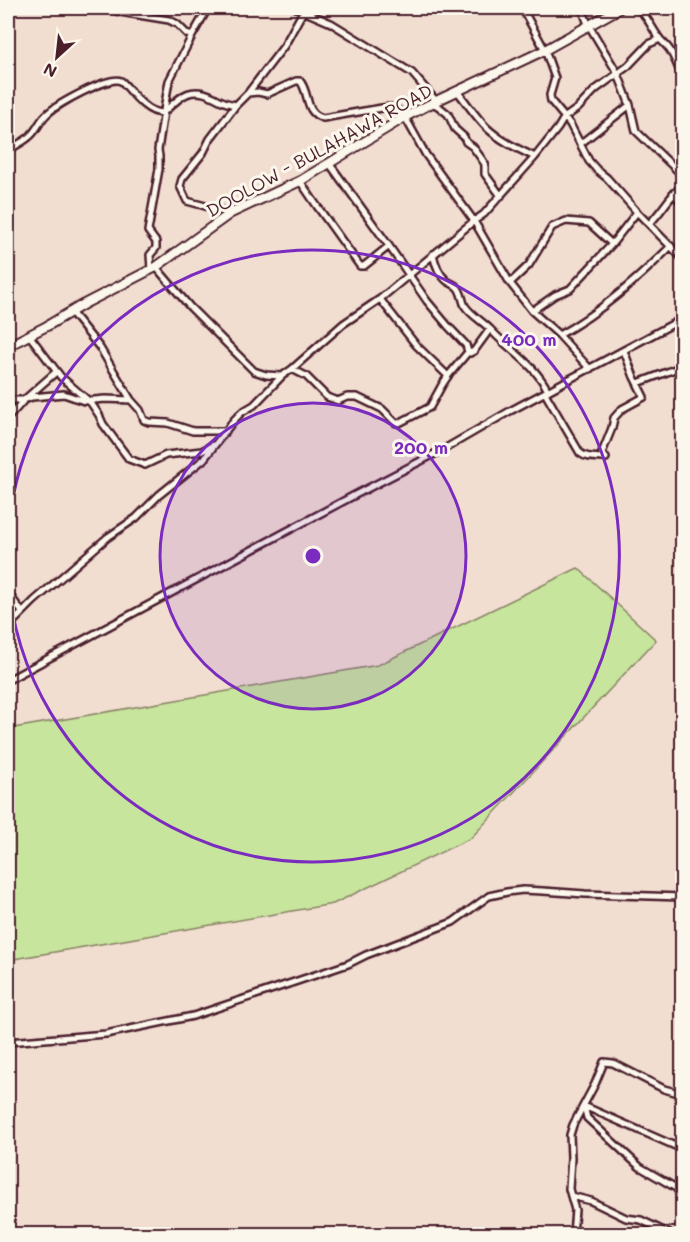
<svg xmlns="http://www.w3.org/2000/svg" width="690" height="1242" font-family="Mali,sans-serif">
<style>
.green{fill:#c7e59d;stroke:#888264;stroke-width:1.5}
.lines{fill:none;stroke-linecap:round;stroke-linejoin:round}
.minor-casing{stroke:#4a1f2b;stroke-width:10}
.secondary-casing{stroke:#4a1f2b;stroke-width:12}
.minor{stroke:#fbf7ec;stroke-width:5}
.secondary{stroke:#fbf7ec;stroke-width:8}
.ring{fill:none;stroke:#7b2cbf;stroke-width:3}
.labels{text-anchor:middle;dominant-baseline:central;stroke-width:6;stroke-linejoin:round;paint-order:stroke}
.street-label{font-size:18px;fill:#4a1f2b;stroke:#fbf7ec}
.centre{fill:#7b2cbf;stroke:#fbf7ec;stroke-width:3}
.ring-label{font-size:18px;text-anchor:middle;font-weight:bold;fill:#7b2cbf;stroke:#fbf7ec;stroke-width:6;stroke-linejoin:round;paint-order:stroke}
</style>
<rect width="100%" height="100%" fill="#f1ded1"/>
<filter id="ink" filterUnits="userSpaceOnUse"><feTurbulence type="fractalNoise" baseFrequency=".0167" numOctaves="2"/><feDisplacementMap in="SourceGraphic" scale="12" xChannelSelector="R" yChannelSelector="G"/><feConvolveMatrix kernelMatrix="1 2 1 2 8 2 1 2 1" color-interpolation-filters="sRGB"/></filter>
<g filter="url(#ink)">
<path class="green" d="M578 568 656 640 471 838 333 904 8 960V729L378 665Z"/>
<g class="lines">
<g class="minor-casing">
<path id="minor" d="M106 8 120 12 169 20 177 24 187 34 192 36
M296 8 331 23 412 73 436 101
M522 8 545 50 555 78 550 95 551 101 570 124 589 161 597 170 607 178 637 212 682 258
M582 8 588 24 618 74 630 105 636 131 682 175
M638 8C648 17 652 29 660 39 664 44 669 47 672 54 676 61 678 68 682 75
M457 91C467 103 476 117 487 128 501 141 518 149 535 157
M248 93 258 92 267 94 296 81H300C310 93 304 113 323 118L382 108 391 107 399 111 405 117 426 155 474 221 510 283 532 311 559 335 590 369
M432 103 438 106 448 114 455 129 464 137 466 142 473 147 481 158 485 164V174L501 196
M580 144 630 105
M8 152C14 145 23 143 30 136 37 130 40 120 47 114 56 105 109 75 121 81 123 82 125 85 127 87 136 98 148 113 163 113 181 96 190 85 214 97 221 101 227 104 236 105
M329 163 389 246
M300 181 317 206 360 266H364L389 246 427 301 448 326 466 345 468 352 470 353 474 351 490 329C509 350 535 364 548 391
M673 193 682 203
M231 213 187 201 180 186 182 179 203 153 210 139 236 105 248 93 284 46 305 8
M649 224C662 212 669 196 682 186
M433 254C435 264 438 273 446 280 449 283 455 284 458 288 462 293 462 300 465 306 471 315 482 321 490 329
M156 267 190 307 254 371 266 375 282 376
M151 269 150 255 156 248V242L148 231 159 169V156L158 150 166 98 169 81 192 36 208 8
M510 283 529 265 552 227 566 221 589 223 612 244
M380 299 416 345 448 376 468 352
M532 311 555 295 570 289 612 244 637 212
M71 312 100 348 131 400 140 410 144 420 149 422 168 423 193 431H226
M29 335 61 377 91 403 99 415 103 424 129 459 145 465 166 455 202 451 213 445
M559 335C601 312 637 280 671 246
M292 369 306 376 327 397 338 401 347 397H357L382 409 396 423H399L430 407 442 385 448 376
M638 383 675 369
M545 393 580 453C587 459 598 457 606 458L602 453 612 428 614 418 622 409 644 397 634 377 624 351
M8 398 13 400H24L32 397 64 394 84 401 105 399 131 400
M8 418 24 400 56 372
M8 593 22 612
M8 627 34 601 108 537 136 518 159 495 204 459 234 420 242 412 254 405 282 376 292 369 343 324 380 299 474 221 484 214 535 157 558 128 564 118 578 108 595 90 628 66 649 44 660 39
M8 680 353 496 446 448 510 411 682 319
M8 1042 106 1034 193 1016 348 964 366 955 453 922 489 896 507 892 523 890 543 891 585 894 682 897
M584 1106 587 1118 640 1167 676 1188 682 1196
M584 1106 682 1149
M571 1196 591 1201 626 1218 641 1220 670 1234
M573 1234 575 1210 569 1189 571 1158 570 1135 573 1125 595 1084 604 1062 613 1063 664 1089 682 1094"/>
</g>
<g class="secondary-casing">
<path id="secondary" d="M8 346 47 326 84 304 156 267 231 213 300 181 405 117 436 101 545 50 620 8"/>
</g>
<use href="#minor" class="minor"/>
<use href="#secondary" class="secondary"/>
</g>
</g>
<circle cx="313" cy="556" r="153" fill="#7b2cbf" fill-opacity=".12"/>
<g class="ring">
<circle cx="313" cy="556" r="153"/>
<path d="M8 537A306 306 0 1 1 8 575"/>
</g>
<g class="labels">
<g class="street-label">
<text transform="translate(319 150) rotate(-29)">DOOLOW - BULAHAWA ROAD</text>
</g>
</g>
<circle cx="313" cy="556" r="9" class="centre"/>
<g class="ring-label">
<text x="529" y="346">400 m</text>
<text x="421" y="454">200 m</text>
</g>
<rect width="690" height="1242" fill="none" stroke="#fbf7ec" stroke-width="30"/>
<rect x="15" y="15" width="660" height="1212" fill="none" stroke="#4a1f2b" stroke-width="2" filter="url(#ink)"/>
<g transform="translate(57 57) rotate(207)" stroke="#fbf7ec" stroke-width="4.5" paint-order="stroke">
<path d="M0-4.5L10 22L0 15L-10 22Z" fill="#4a1f2b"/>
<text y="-9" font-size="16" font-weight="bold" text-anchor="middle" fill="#4a1f2b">N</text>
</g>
</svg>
